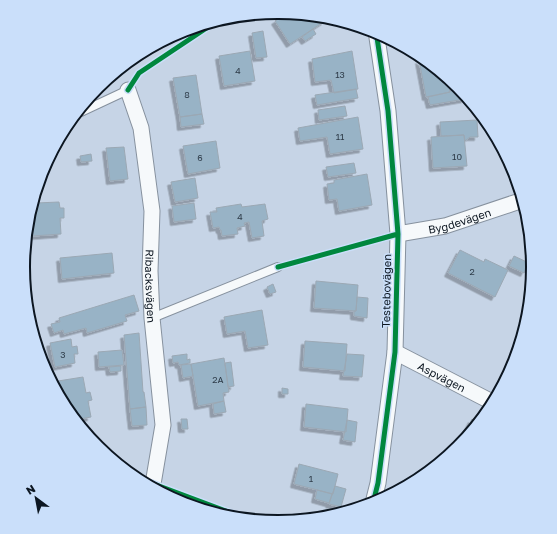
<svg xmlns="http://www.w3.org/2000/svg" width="557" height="534" font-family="'Golos Text',sans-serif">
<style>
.building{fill:#98b3c6;stroke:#9ba8b4;filter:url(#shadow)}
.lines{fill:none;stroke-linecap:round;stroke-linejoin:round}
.service-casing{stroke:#86919e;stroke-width:10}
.minor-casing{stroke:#86919e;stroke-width:17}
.service{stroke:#f6f9fb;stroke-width:8}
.minor{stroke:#f6f9fb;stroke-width:15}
.cycleway-casing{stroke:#cadffa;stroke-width:8}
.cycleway{stroke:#00873e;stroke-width:5}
.labels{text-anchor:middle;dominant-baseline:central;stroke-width:3;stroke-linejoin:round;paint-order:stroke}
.number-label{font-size:9px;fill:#2f3d4a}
.street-label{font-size:11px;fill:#0c1621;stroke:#cadffa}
.rim{fill:none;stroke:#0c1621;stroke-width:2}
</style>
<defs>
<filter id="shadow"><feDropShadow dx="-3.5" dy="3.5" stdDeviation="0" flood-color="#0004"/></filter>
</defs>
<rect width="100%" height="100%" fill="#c6d4e6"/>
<path class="building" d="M286 14 325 21 290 44 275 21Z
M313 29 316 34 305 41 302 37Z
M263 31 267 57 256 58 252 33Z
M250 51 255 81 224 86 219 56Z
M352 51 358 89 334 93 331 80 315 82 312 59Z
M419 60 448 79 450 92 426 97Z
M196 75 202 114 180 117 173 78Z
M356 89 358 98 317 105 315 95Z
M460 89 464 94 465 99 430 105 428 97 450 92V90Z
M345 106 347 116 319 120 318 110Z
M202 114 204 124 181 127 180 117Z
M358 117 363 149 330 154 327 137 300 141 298 128Z
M477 120 478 137H470L465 141 464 135 441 136 440 122Z
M464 135 467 166 433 168 431 137Z
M216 141 220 168 188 174 183 146Z
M124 147 128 179 110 181 106 148Z
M91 154 92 161 81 162 80 156Z
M354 163 356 173 328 177 326 167Z
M367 174 372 205 339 211 337 199 329 200 327 184 334 183V180Z
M195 178 198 198 175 202 171 182Z
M59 202 60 208H64V218H60L61 234 33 236V220L36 203Z
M194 203 196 219 174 222 172 206Z
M241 204 242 207 265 204 268 219 262 221 264 236 252 238 249 222 244 223 245 226 237 228 238 234 222 236 221 230H220L219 227 213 228 210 212H217L216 208Z
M460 250 484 262 485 259 508 270 495 297 448 273Z
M112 253 114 273 62 279 60 258Z
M514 256 529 263 524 273 509 266Z
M316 281 358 285 356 311 314 308Z
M273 284 276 292 270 294 267 287Z
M134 295 139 311 125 315 127 321 87 333 86 328 64 334 63 330 54 333 51 324 60 322 59 318Z
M357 297 368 298 367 318 354 316V311H356Z
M262 310 268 345 248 348 245 331 227 334 224 317Z
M139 333 143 392H144L146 407 130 409 124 335Z
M71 339 72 347 77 346 78 354H74L75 363 55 367 50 343Z
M305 341 347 344 345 371 303 367Z
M122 350 124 365 99 367 98 352Z
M187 354V360L190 359V363L179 365 178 362 173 363 172 356Z
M347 354 364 355 362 377 343 376Z
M224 358 229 392 223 393 224 401 198 406 191 364Z
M231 362 234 386 228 387 225 363Z
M191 364 193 376 183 378 181 365Z
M121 366V371L110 372 109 367Z
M83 377 86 393 90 392 92 400 88 401 91 417 80 419 60 389 58 381Z
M282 388 288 389V394H282Z
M224 401 226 412 214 414 213 404Z
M306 404 348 409 346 432 304 427Z
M146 407 147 425 132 426 130 409Z
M181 419H187L188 429H182Z
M472 419 476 422 460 445 459 444Z
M347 420 357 422 355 442 343 440Z
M299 464 338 474 333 494 294 484Z
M335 486 346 489 341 507 329 504Z
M317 490 332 494 329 503 315 499Z"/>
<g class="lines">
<g class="service-casing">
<path id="service" d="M81 112 128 90
M152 318 278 267"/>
</g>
<g class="minor-casing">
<g id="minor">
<path id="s1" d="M128 90 141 128 152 211 150 271 152 318 163 425 153 484"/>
<path id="s2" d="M398 234 445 226 520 201"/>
<path id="s3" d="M395 352 490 401"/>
<path d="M373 503 378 483 395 352 398 234 388 111 376 31"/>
</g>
</g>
<use href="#service" class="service"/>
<use href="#minor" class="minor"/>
<g class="cycleway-casing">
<path id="cycleway" d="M128 90 139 73 211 25
M278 267 398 234
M151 483 231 513
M373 503 378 483 395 352 398 234 388 111 376 31"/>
</g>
<use href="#cycleway" class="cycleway"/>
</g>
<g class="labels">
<g class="number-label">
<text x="238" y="70">4</text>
<text x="340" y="74">13</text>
<text x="187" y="94">8</text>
<text x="340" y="136">11</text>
<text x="457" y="156">10</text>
<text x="200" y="157">6</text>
<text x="240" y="216">4</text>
<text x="472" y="271">2</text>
<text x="63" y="354">3</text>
<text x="218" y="379">2A</text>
<text x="311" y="478">1</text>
</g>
<g class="street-label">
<text stroke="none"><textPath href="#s2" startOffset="63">Bygdevägen</textPath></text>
<text stroke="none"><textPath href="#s1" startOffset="199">Ribacksvägen</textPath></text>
<text transform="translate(386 291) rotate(-89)">Testebovägen</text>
<text stroke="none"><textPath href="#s3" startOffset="53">Aspvägen</textPath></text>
</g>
</g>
<path d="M0 0H557V534H0ZM30 267a248 248 0 1 1 496 0a248 248 0 1 1-496 0Z" fill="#cadffa" fill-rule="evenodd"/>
<path class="rim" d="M30 267a248 248 0 1 1 496 0a248 248 0 1 1-496 0Z"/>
<g transform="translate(36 498) rotate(328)" stroke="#cadffa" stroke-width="3" paint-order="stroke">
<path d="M0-3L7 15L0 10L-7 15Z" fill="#0c1621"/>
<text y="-6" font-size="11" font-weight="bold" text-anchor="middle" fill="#0c1621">N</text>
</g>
</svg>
